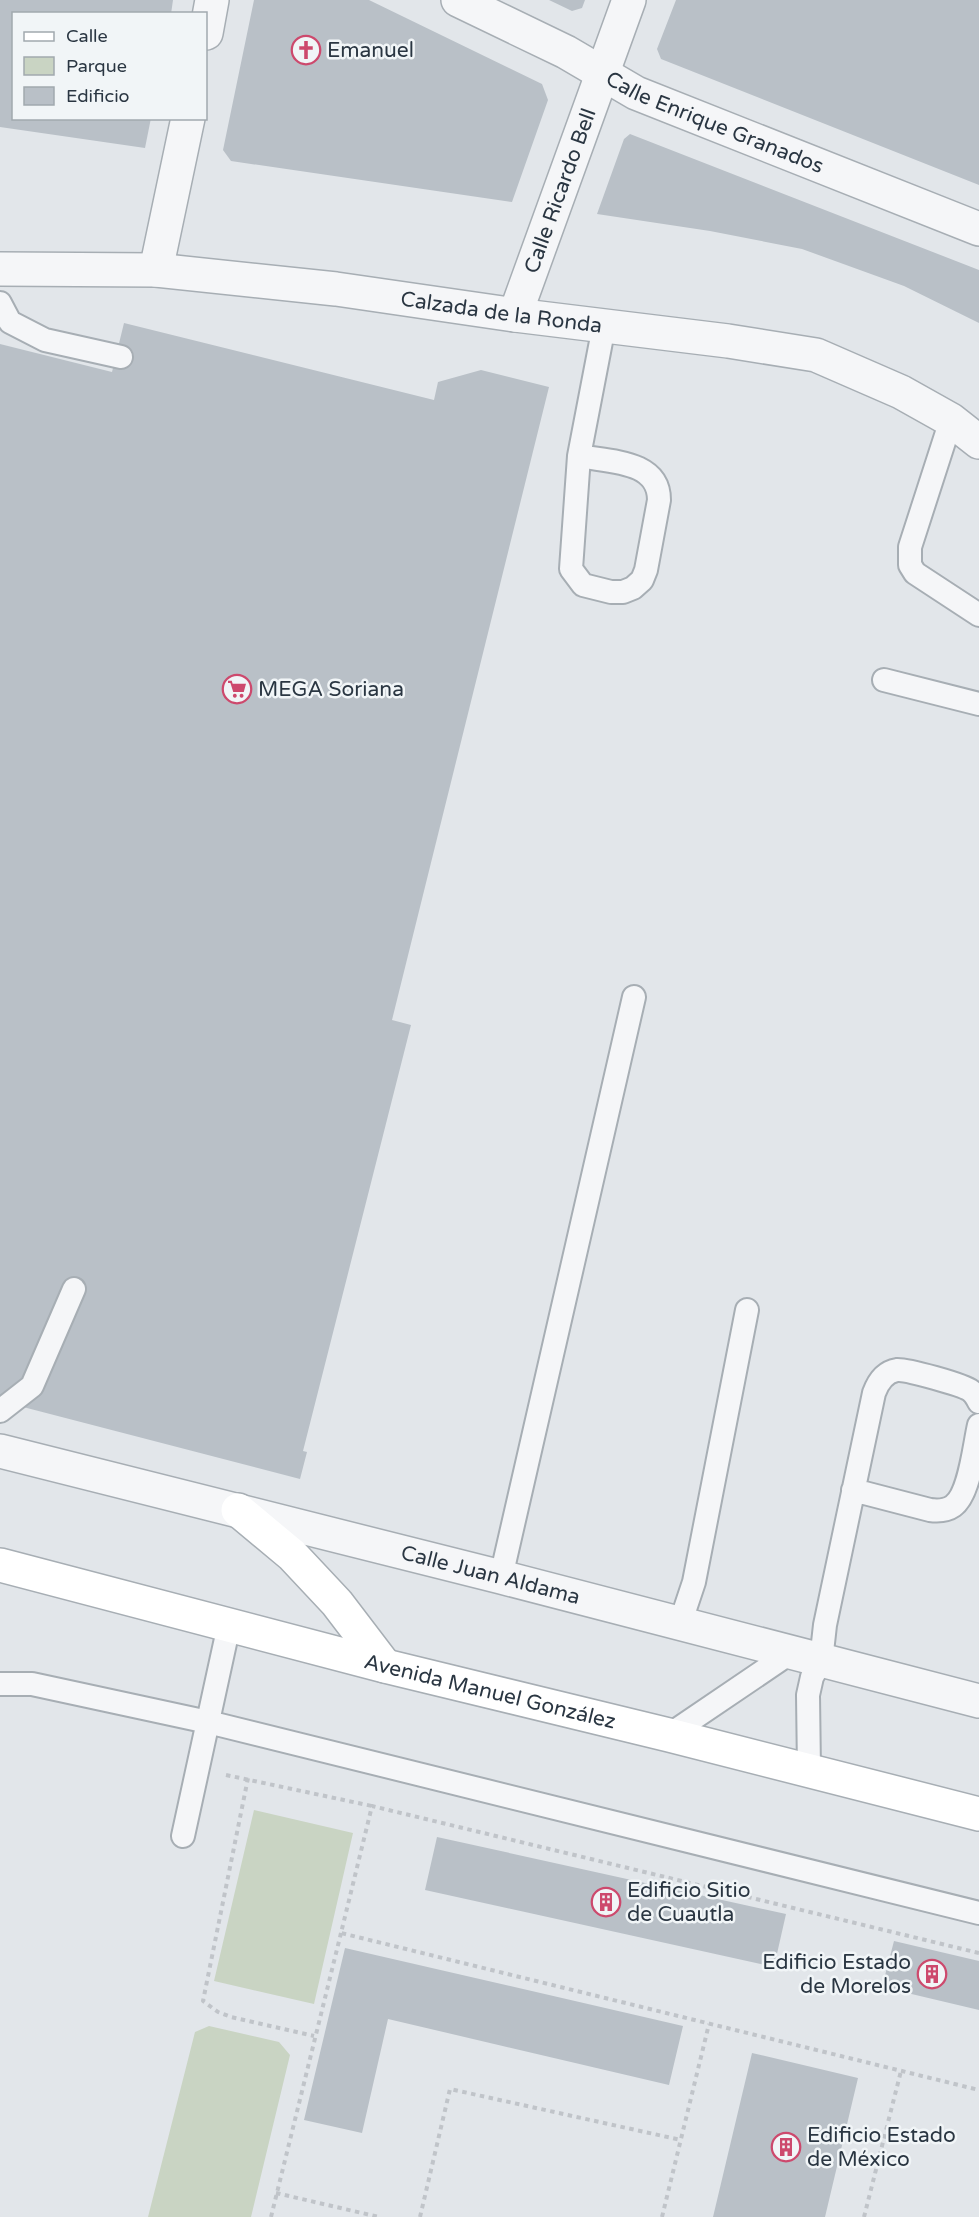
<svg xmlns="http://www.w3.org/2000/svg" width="979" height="2217" font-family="'Varela Round',sans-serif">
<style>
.green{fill:#c9d4c3}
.building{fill:#b9c0c7}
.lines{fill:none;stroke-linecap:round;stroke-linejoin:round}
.service-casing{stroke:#a7aeb4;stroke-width:26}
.minor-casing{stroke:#a7aeb4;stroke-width:36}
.tertiary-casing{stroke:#a7aeb4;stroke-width:36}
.secondary-casing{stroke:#a7aeb4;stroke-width:36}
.path{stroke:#c0c4c9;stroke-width:4;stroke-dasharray:4.5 4.5;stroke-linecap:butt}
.service{stroke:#f5f6f8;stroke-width:22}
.minor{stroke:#f5f6f8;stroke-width:33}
.tertiary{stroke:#f5f6f8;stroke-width:33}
.secondary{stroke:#fff;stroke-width:33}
.labels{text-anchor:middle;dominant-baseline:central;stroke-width:5;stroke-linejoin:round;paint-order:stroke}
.poi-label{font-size:21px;fill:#2a3642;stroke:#f1f5f7;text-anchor:start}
.street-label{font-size:21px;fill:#2a3642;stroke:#f1f5f7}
</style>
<rect width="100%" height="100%" fill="#e2e6ea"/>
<path class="green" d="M254 1810 353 1833 314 2004 214 1981Z
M209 2026 279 2042 290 2055 251 2217H148L195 2032Z"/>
<path class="building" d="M0 0H173L171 14H14V118H151L145 148 0 127Z
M254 0H369L542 84 548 100 512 202 231 161 223 150Z
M549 0H585L582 8 572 11Z
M676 0H979V185L661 59 657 49Z
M630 134 979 270V323L904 286 802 249 710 231 597 214 624 139Z
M124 323 434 400 438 382 481 370 549 387 392 1020 411 1025 303 1451 307 1452 300 1479 0 1401V344L112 372Z
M437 1837 786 1914 774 1967 425 1890Z
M894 1941 979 1961V2010L882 1987Z
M345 1948 683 2026 669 2085 388 2019 362 2133 304 2120Z
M752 2053 858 2078 825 2217H713Z"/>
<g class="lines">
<g class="service-casing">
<path id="service" d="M0 303 10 322 45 340 121 357
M951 420 910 547V565L915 573 979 615
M579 456C609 462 659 460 659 500L646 570 642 580 633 588 623 592H611L583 585 571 569 579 456 604 326
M884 680 979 704
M0 1411 32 1386 74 1289
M853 1490 930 1510C938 1511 946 1511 953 1506 970 1494 974 1446 979 1425
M501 1577 634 997
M680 1624 694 1582 747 1310
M0 1684H32L208 1722 979 1913
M669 1735 790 1653
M809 1770 808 1695 812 1677 821 1661 825 1625 874 1393C878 1382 885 1372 897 1370 906 1369 964 1385 971 1391 975 1394 977 1398 979 1402
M183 1836 229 1625"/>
</g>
<g class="minor-casing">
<g id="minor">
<path id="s1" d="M458 0 566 52 636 93 979 229"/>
<path d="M206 33 212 0"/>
<path d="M156 270 188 118"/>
<path id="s2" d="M515 315 629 0"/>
</g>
</g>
<g class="tertiary-casing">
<g id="tertiary">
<path id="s3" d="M0 269 156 270 336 289 515 315 728 341 816 355 901 392 951 420 979 442"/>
<path id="s4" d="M0 1451 501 1577 979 1701"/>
</g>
</g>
<g class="secondary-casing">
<g id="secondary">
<path d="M238 1510 292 1555 337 1603 385 1666"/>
<path id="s5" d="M0 1565 385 1666 669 1735 979 1814"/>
</g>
</g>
<path class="path" d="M226 1775 372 1806
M248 1778 203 2001 218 2012 231 2017 314 2036
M979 1953 372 1806 341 1933 979 2090
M276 2193 379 2217
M271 2217 341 1933
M420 2217 450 2089 681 2140
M662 2217 709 2024
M864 2217 901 2071"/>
<use href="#service" class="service"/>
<use href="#minor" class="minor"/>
<use href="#tertiary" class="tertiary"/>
<use href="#secondary" class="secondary"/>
</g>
<defs>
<g id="church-ring" transform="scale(1.5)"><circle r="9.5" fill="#f1f5f7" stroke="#cd496d" stroke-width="1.5"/><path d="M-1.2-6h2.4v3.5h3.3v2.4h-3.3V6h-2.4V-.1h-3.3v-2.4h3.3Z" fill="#cd496d"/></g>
<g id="supermarket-ring" transform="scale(1.5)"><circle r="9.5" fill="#f1f5f7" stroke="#cd496d" stroke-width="1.5"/><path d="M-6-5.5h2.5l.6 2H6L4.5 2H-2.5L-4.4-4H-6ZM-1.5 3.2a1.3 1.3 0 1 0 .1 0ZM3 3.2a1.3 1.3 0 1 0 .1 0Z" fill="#cd496d"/></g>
<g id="building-ring" transform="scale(1.5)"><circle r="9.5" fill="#f1f5f7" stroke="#cd496d" stroke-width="1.5"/><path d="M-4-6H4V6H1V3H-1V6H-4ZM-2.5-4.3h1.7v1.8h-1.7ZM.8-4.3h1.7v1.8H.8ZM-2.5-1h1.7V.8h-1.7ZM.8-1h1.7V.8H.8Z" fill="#cd496d"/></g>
</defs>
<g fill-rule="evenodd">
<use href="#church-ring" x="306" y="50"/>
<use href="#supermarket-ring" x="237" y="689"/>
<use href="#building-ring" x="606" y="1902"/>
<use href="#building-ring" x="932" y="1974"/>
<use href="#building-ring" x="786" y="2147"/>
</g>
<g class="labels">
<g class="poi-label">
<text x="327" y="50">Emanuel</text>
<text x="258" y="689">MEGA Soriana</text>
<text x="627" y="1890">Edificio Sitio<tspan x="627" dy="24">de Cuautla</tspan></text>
<text x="911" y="1962" text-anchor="end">Edificio Estado<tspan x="911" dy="24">de Morelos</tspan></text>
<text x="807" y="2135">Edificio Estado<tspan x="807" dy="24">de México</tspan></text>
</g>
<g class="street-label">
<text stroke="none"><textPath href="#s1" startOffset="285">Calle Enrique Granados</textPath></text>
<text stroke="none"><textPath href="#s2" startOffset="132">Calle Ricardo Bell</textPath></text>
<text stroke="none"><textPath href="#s3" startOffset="504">Calzada de la Ronda</textPath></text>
<text stroke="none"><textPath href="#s4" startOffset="506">Calle Juan Aldama</textPath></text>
<text stroke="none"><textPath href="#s5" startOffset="506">Avenida Manuel González</textPath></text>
</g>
</g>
<rect x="12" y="12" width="195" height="108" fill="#f1f5f7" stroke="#a1a9af" stroke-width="1.5"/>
<rect x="24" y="32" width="30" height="9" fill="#ffffff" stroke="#a1a9af" stroke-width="1.5"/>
<text x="66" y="42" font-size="18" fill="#2a3642">Calle</text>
<rect x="24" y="57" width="30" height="18" fill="#c9d4c3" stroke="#a1a9af" stroke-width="1.5"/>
<text x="66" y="72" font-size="18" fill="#2a3642">Parque</text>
<rect x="24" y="87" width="30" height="18" fill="#b9c0c7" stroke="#a1a9af" stroke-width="1.5"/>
<text x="66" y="102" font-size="18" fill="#2a3642">Edificio</text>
</svg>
